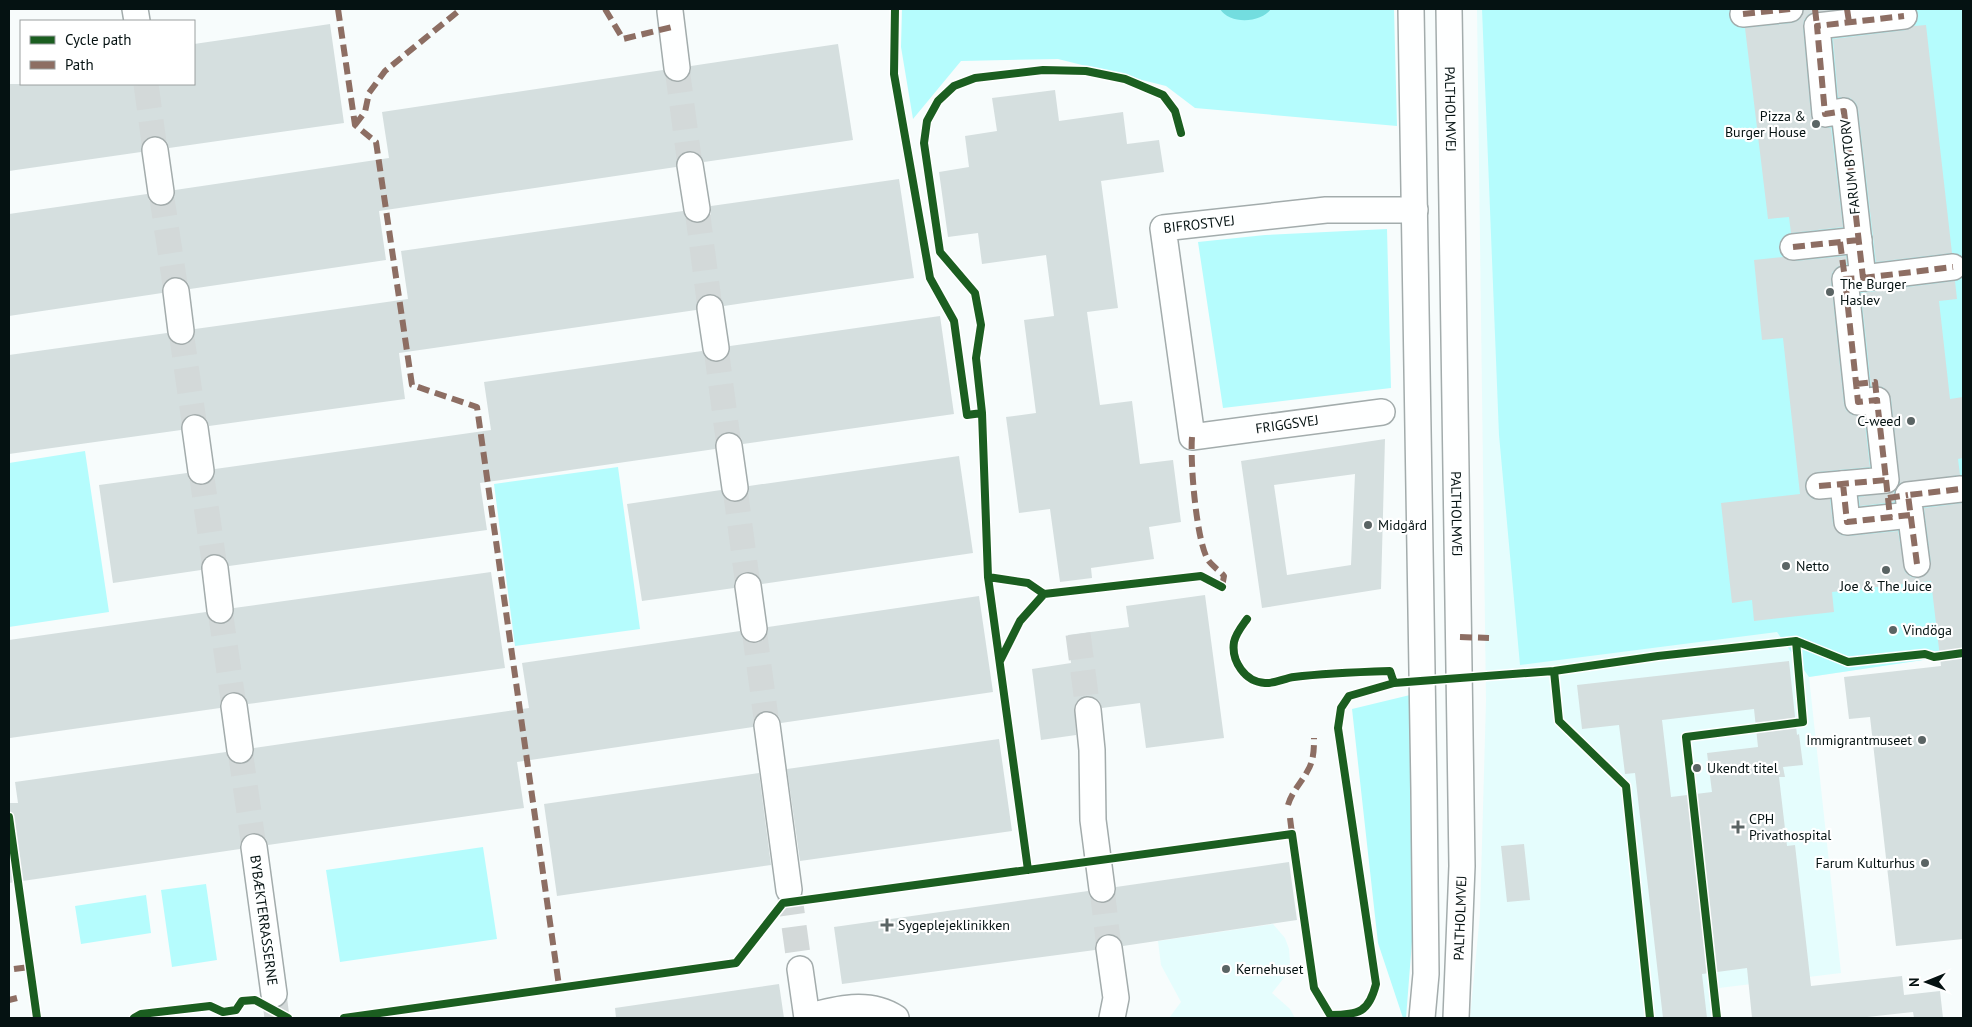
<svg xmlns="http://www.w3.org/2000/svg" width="1972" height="1027" font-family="'PT Sans',sans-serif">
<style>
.built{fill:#e5fdfd}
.green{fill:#b5fcfd}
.water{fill:#73dddf}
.building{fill:#d5dfdf;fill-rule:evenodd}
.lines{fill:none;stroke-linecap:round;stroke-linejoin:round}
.minor-tunnel{stroke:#d3d9d9;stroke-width:25;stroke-dasharray:25 12;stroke-linecap:butt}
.minor-casing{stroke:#a3acac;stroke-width:28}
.minor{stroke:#feffff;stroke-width:25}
.quiet{stroke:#8d6e63;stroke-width:6;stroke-dasharray:12 6;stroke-linecap:butt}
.cycleway-casing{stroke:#fff;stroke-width:11}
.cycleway{stroke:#1b5e20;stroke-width:8}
.poi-dot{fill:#5a6464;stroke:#fff;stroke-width:2}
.labels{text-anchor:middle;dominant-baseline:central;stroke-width:4.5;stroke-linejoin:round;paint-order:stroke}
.street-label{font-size:14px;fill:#051212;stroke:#fff}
.poi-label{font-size:14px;fill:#051212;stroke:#fff;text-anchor:start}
</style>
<rect width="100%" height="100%" fill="#f7fcfc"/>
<path class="built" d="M1477 9H1963V654L1809 677 1841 973 1719 988 1722 1018H1470L1480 914 1486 701Z
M1273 924 1285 938 1289 949 1290 962 1287 974 1272 993 1290 1009 1295 1018H1169L1181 1002 1161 965 1158 941Z"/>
<path class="green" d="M902 9H1394L1397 126 1195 108 1166 86 1058 59 961 61 913 119 901 47Z
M1482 9H1963V654L1809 677 1777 632 1520 665 1499 435Z
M1387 229 1391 388 1223 408 1198 242 1265 235Z
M85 451 109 612 9 627V463Z
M618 467 640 629 515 646 494 484Z
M1410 695 1415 903 1406 1018H1403L1378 943 1352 709Z
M483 847 497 939 340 962 326 870Z
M206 884 217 960 172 967 161 890Z
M146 895 151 933 81 944 75 906Z"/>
<path class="water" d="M1220 9H1271C1261 23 1230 25 1220 9Z"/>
<path class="building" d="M1804 9H1841L1809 14 1804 20 1803 27 1811 115 1813 122 1819 127 1831 128 1843 227 1791 233 1789 217 1768 219 1745 28 1792 23 1799 20Z
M330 24 344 123 169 148 167 142 161 137 152 136 142 144 141 152 9 171V84H194V44Z
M1926 25 1952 253 1876 262 1858 109 1856 103 1850 98 1838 97 1833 39 1906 30 1914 26Z
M838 44 853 140 704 162 701 156 688 151 681 154 676 167 379 211 386 260 190 289 188 283 182 278 174 277 163 285 162 293 9 316V214L147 194 149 200 155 205 164 206 174 198 175 190 389 158 382 112 663 70 671 81 679 82 690 74 691 66Z
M1055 90 1059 121 1123 112 1127 144 1159 140 1164 172 1101 181 1118 308 1087 312 1100 405 1132 401 1140 464 1173 460 1181 522 1149 527 1154 559 1091 568 1092 578 1060 582 1050 509 1019 513 1006 417 1036 413 1024 320 1054 316 1046 255 982 264 978 233 948 237 939 172 969 167 965 136 997 131 992 98Z
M899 179 914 278 724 306 721 299 708 294 701 297 696 310 399 353 405 399 209 426 207 420 201 415 193 414 182 422 181 430 9 454V355L167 333 175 344 183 345 194 337 195 329 408 299 401 251 683 211 686 218 699 223 706 220 711 214V206Z
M1846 256 1847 264 1837 267 1832 273 1831 281 1844 404 1846 410 1852 415 1864 416 1870 467 1817 472 1806 480 1805 488 1808 495 1813 499H1830L1833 524 1841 535 1849 536 1898 531 1905 572 1911 577 1918 578 1926 575 1931 563 1924 508 1963 503V939L1896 946 1870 717 1849 719 1844 677 1941 666 1931 581 1832 592 1834 612 1754 621 1752 600 1732 603 1721 503 1800 494 1783 338 1762 340 1754 260 1783 257 1795 261Z
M1955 281 1957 299 1939 301 1950 399 1963 397V458L1958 459 1960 475 1900 483 1891 398 1883 387 1871 386 1861 293Z
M940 316 954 414 743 444 741 438 735 433 726 432 716 440 715 449 480 483 487 530 229 566 227 560 221 555 213 554 202 562 201 570 113 583 99 485 187 473 189 479 195 484 203 485 214 477 215 469 491 430 484 382 702 351 705 357 718 362 725 359 730 346Z
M1385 439 1381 589 1262 608 1241 461ZM1355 474 1351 565 1287 575 1274 485Z
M959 456 973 553 762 584 754 573 746 572 735 580 734 588 642 601 627 504 721 490 729 501 738 502 748 494 749 486Z
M1894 492V502L1860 506 1859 497Z
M491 572 505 668 248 704 245 697 233 692 225 695 221 701 220 708 10 738 9 640 206 612 214 623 222 624 233 616 234 608Z
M1205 595 1224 738 1146 748 1140 703 1102 708 1099 701 1087 696 1079 699 1075 705 1076 735 1041 740 1032 669 1071 663 1068 635 1129 627 1126 606Z
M979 596 993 692 781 723 779 717 773 712 765 711 754 719 753 727 517 762 524 808 268 845 266 839 260 834 252 833 241 841 240 849 9 883V803H18L15 782 226 752 228 758 234 763 242 764 253 756 254 748 529 708 522 663 740 631 742 637 748 642 756 643 767 635 768 627Z
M1789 661 1797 735 1799 734 1803 765 1783 767 1785 777H1779L1787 846 1795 845 1811 986 1902 976 1904 995 1940 991 1943 1018H1914L1913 1012 1858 1018H1752L1747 968 1702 974 1707 1018H1663L1635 773 1625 774 1619 725 1582 729 1577 685ZM1754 709 1758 747 1707 753 1712 792 1671 797 1662 720Z
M999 739 1012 831 800 861 787 769Z
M759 773 771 865 557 896 544 804Z
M1524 844 1530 900 1507 902 1501 846Z
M1289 862 1297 920 1123 946 1120 939 1108 934 1100 937 1096 943 1095 950 842 984 834 927 1088 891 1090 897 1096 902 1104 903 1115 895 1116 887Z
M779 984 784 1018H616L615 1008Z"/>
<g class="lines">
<path class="minor-tunnel" d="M677 68 690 165
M146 84 155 150
M161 192 176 291
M697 209 710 308
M181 331 195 428
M716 348 729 446
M201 471 215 568
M735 488 748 586
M220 610 234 706
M754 629 767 725
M1078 634 1088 710
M240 750 254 847
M1102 889 1109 948
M789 890 800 969
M274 994 277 1018"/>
<g class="minor-casing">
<g id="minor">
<path d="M135 9 137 21"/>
<path d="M1411 9 1424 791 1426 974 1422 1018"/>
<path id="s1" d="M1449 9 1462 866 1456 1018"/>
<path d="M670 11 677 68"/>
<path d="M1743 14 1790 9"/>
<path d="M155 150 161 192"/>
<path d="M690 165 697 209"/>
<path d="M1793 247 1859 240"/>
<path d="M1863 278 1953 267"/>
<path d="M176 291 181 331"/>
<path d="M710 308 716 348"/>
<path id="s2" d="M1382 412 1192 437 1163 228 1326 210H1415"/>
<path d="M195 428 201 471"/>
<path d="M729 446 735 488"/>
<path d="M1843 484 1847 522 1910 515"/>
<path d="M1819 486 1886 480 1877 400 1858 402 1845 279 1863 278 1844 111 1825 114 1817 26 1904 16"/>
<path d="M1917 564 1908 495 1961 489"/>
<path d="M215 568 220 610"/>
<path d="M748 586 754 629"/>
<path d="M234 706 240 750"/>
<path d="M1088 710 1092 750 1093 820 1102 889"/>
<path d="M767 725 789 890"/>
<path id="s3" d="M254 847 274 994"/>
<path d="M1109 948 1116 998 1112 1018"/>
<path d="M800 969 807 1018"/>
<path d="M807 1017C836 1009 869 1000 896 1018"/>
</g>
</g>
<use href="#minor" class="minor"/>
<path class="quiet" d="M338 9 355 125 376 142 412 385 477 407 559 986
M605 9 623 39 672 27
M1815 9 1817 26
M1847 9 1849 22
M1743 14 1790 9
M355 125 365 112 369 93 385 71 461 9
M1840 242 1845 279
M1793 247 1859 240
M1863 278 1953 267
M1856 384 1875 382 1877 400
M1192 437C1190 461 1196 540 1208 560 1211 565 1220 571 1224 576L1222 587
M1886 480 1888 498 1908 495
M1843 484 1847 522 1910 515
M1819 486 1886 480 1877 400 1858 402 1845 279 1863 278 1844 111 1825 114 1817 26 1904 16
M1888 498 1890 517
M1917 564 1908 495 1961 489
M1460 637 1489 638
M1288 805C1292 791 1302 782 1308 770 1314 760 1314 748 1314 738
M1290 818 1292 834
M14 969 29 967
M9 1000 17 998"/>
<g class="cycleway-casing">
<path id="cycleway" d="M895 9 894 74 930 278 954 321 967 415 982 413 988 577 1028 870
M982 413 976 358 981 325 975 293 940 252 924 143 927 121 938 101 954 86 975 78 1043 70 1086 71 1125 79 1163 95 1175 111 1181 133
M988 577 1028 583 1044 594 1201 576 1222 587
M1247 619C1242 626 1236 633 1234 642 1231 661 1245 682 1265 683 1274 684 1285 678 1294 677 1326 673 1358 672 1390 671L1394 683
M1000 661 1020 621 1044 594
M1554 671 1559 721 1626 786 1650 1018
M9 817 37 1018
M1331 1015C1359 1015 1369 1012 1376 984L1338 728 1341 708 1349 696 1394 683 1554 671 1658 656 1796 641 1848 662 1925 654 1934 657 1963 653
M134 1018 141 1014 210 1006 223 1012 236 1010 242 1001 255 1000 288 1018
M344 1018 736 963 783 903 1292 834 1314 988 1332 1018
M1717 1018 1686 737 1803 722 1796 641"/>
</g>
<use href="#cycleway" class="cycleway"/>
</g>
<g class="poi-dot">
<circle cx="1816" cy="124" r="5"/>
<circle cx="1830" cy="292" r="5"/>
<circle cx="1911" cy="421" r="5"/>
<circle cx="1368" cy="525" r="5"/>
<circle cx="1786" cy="566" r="5"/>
<circle cx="1886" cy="570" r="5"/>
<circle cx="1893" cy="630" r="5"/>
<circle cx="1922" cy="740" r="5"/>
<circle cx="1697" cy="768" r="5"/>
<path d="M1735.5 819.5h5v5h5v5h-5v5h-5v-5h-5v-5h5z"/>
<circle cx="1925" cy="863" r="5"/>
<path d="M884.5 917.5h5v5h5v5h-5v5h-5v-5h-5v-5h5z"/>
<circle cx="1226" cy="969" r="5"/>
</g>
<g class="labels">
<g class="street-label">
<text stroke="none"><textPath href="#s1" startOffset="100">PALTHOLMVEJ</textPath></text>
<text transform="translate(1850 167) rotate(-96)">FARUM BYTORV</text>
<text stroke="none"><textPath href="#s2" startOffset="439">BIFROSTVEJ</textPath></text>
<text transform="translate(1287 424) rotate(-8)">FRIGGSVEJ</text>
<text stroke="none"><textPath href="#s1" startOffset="505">PALTHOLMVEJ</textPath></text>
<text transform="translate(1460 918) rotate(-88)">PALTHOLMVEJ</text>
<text stroke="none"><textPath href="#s3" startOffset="74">BYBÆKTERRASSERNE</textPath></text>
</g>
<g class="poi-label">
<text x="1806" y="116" text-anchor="end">Pizza &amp;<tspan x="1806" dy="16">Burger House</tspan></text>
<text x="1840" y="284">The Burger<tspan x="1840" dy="16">Haslev</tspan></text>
<text x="1901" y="421" text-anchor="end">C-weed</text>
<text x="1378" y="525">Midgård</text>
<text x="1796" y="566">Netto</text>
<text x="1886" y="586" text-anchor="middle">Joe &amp; The Juice</text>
<text x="1903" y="630">Vindöga</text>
<text x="1912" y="740" text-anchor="end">Immigrantmuseet</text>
<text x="1707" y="768">Ukendt titel</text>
<text x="1749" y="819">CPH<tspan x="1749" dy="16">Privathospital</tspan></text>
<text x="1915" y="863" text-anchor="end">Farum Kulturhus</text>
<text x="898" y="925">Sygeplejeklinikken</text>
<text x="1236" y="969">Kernehuset</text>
</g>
</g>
<rect width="1972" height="1027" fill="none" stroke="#051212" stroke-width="20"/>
<rect x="20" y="20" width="175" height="65" fill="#ffffff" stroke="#9ba0a0"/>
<rect x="30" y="36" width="25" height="8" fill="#1b5e20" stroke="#9ba0a0"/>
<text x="65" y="45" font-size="15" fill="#051212">Cycle path</text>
<rect x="30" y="61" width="25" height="8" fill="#8d6e63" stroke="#9ba0a0"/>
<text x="65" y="70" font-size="15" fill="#051212">Path</text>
<g transform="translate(1927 982) rotate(269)" stroke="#ffffff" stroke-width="4" paint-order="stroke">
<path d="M0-4L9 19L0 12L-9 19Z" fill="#051212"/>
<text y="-8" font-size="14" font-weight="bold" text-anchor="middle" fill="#051212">N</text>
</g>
</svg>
